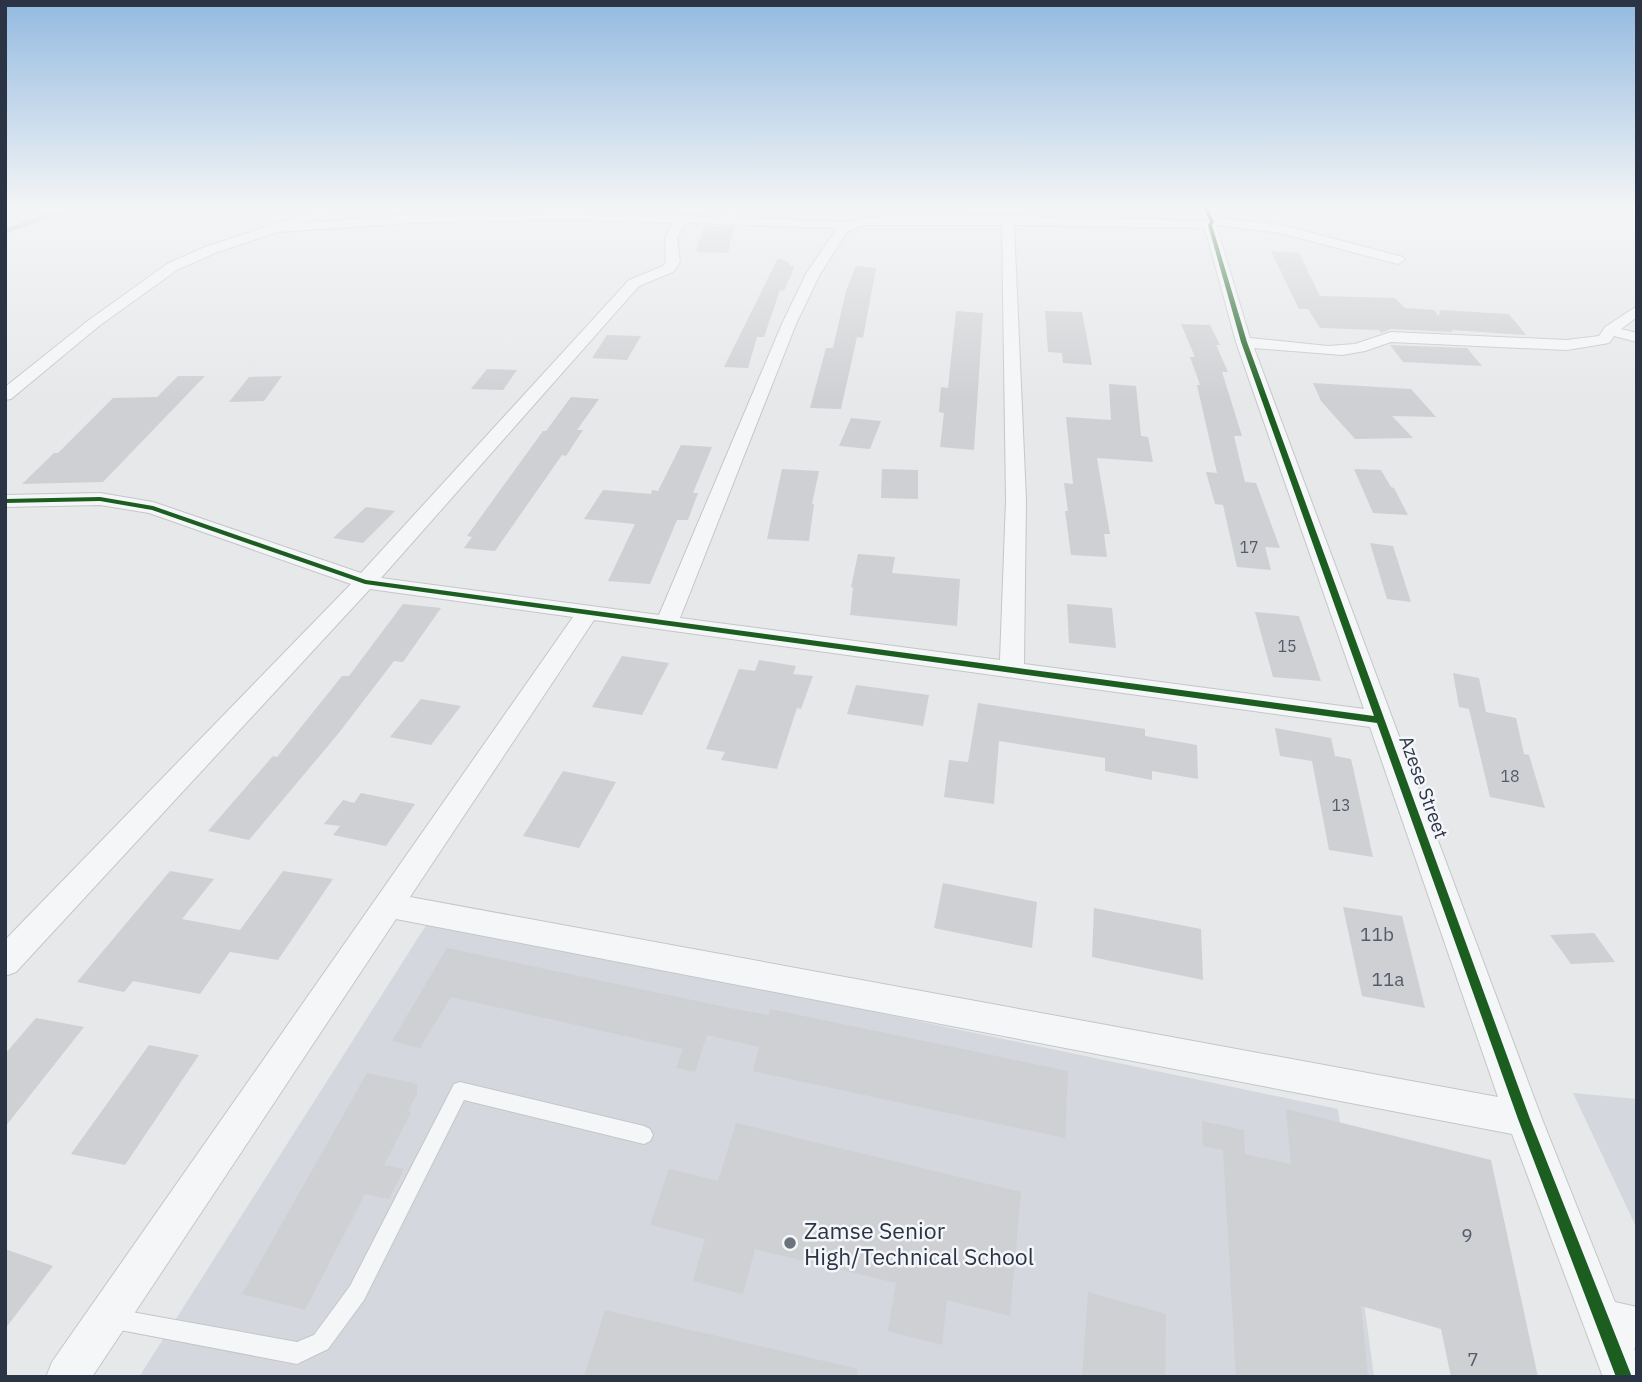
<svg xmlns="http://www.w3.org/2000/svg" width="1642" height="1382" font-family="'IBM Plex Sans',sans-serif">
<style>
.built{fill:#d4d7dd}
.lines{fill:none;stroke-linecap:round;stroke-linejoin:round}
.stream{stroke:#b4c4d5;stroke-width:4.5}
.building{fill:#ced0d3}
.lane-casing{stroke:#c4c6c8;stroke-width:2}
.street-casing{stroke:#c4c6c8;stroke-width:2}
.lane{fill:#f5f6f7;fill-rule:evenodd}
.street{fill:#f5f6f7;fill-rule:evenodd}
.cycleway-casing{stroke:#f4f6f9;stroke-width:4}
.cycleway{fill:#1b5e20;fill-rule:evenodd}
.poi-dot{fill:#6c737f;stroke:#f4f6f9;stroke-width:2.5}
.labels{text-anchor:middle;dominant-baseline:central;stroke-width:5;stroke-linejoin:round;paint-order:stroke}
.number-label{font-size:16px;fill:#545c69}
.street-label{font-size:19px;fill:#2b3445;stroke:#f4f6f9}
.near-number-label{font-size:19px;fill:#545c69}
.near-poi-label{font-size:23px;fill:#2b3445;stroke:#f4f6f9;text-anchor:start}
</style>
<rect width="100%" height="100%" fill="#e6e8ea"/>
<path class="built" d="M430 919 1338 1109 1374 1377H139Z
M1573 1093 1637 1099V1229Z"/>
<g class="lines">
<path class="stream" d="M5 231 78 206"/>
</g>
<path class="building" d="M704 226 734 227 728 253 696 252Z
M1271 251 1299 253 1320 296 1395 298 1405 308 1434 310 1439 316 1440 310 1509 314 1526 335 1451 330 1453 332 1391 329 1381 333 1379 330 1320 328 1308 309H1299Z
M778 258 790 263 789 266H795L784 291 780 290 764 337H757L748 368 724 367Z
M856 266 876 268 863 338 857 337 841 409 810 408 826 348H833L846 291Z
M956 311 983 313 974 450 940 447 944 413 939 412 941 387 948 388Z
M1045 311 1082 312 1092 365 1063 363 1062 353 1048 352Z
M1181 324 1210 325 1220 345H1216L1228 372H1222L1242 436H1234L1245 482 1256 483 1280 548 1265 547 1271 570 1237 567 1223 505 1215 504 1206 472 1217 473 1197 385H1200L1190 357H1195Z
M607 335 641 336 627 360 592 358Z
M1390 345 1467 348 1482 366 1403 362Z
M487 369 517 370 503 390 471 389Z
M178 376H205L103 482 22 484 54 453H58L113 398 157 397Z
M282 376 264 401 229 402 249 377Z
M1313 383 1411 389 1436 417 1392 416 1413 438 1355 439 1321 401Z
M1109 384 1136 386 1141 436 1148 437 1153 462 1097 458 1110 534H1104L1107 557 1071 555 1065 511H1068L1064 483 1073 484 1066 417 1111 420Z
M571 397 599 399 577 430H583L566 456 562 455 495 551 464 548 472 537 467 536 543 431H546Z
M851 418 881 421 870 449 839 446Z
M681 445 712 447 693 493H698L688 520H677L650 584 608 581 635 524 584 519 603 490 651 494 652 490 658 491Z
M782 469 819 471 812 504H814L809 541 767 539Z
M882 469 918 470V499L881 498Z
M1354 469 1381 470 1391 487 1394 488 1408 515 1373 513Z
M366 507 395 511 363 543 333 538Z
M1370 543 1393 546 1411 602 1387 599Z
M858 554 895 557 892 573 960 579 957 626 850 615 853 588 851 587Z
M403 604 441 608 403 662 394 661 338 734 249 840 208 831 273 756 277 757 342 676H349Z
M1067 604 1112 608 1116 648 1069 643Z
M1255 612 1299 616 1321 681 1273 677Z
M622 656 669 663 642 715 592 707Z
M759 660 796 666 793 674 813 676 801 709 797 708 777 769 721 760 725 752 706 749 739 669 755 671Z
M1453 673 1479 678 1486 712 1516 718 1524 754 1529 755 1545 808 1490 797 1469 709 1459 707Z
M856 685 929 695 923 726 847 714Z
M421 699 461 706 431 745 390 737Z
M978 703 1145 729V736L1197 745 1198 779 1152 771V780L1105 771V758L999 741 994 804 944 797 949 760 968 762Z
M1275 728 1331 738 1335 756 1351 759 1373 857 1329 850 1312 761 1280 756Z
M563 771 616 782 579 848 523 836Z
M361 793 415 804 386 846 333 835 340 826 324 824 343 800 354 803Z
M170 871 214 879 182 919 240 930 283 871 333 879 278 960 230 952 200 994 133 981 124 992 77 982Z
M943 883 1037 902 1032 948 934 928Z
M1343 907 1402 916 1425 1008 1362 996Z
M1094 908 1201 929 1203 980 1092 957Z
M1594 933 1615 962 1571 964 1550 935Z
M447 948 725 1007 768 1015 770 1009 1068 1071 1065 1138 753 1071 759 1047 707 1035 695 1072 676 1068 683 1049 451 997 420 1048 392 1041Z
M36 1018 84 1027 5 1127V1054Z
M149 1045 199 1055 125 1165 71 1154Z
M367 1073 417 1084V1094L408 1111 411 1112 384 1165 404 1169 389 1199 365 1194 305 1310 242 1294Z
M1286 1109 1491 1160 1538 1377H1451L1441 1329 1361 1306 1368 1377H1236L1223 1150 1203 1146 1202 1121 1244 1130 1245 1154 1291 1164Z
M736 1123 1021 1192 1010 1316 947 1300 942 1345 888 1331 896 1283 755 1249 743 1294 693 1281 705 1239 650 1225 669 1169 718 1181Z
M5 1249 53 1266 5 1329Z
M1088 1292 1166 1314 1165 1377H1082Z
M605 1310 858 1369 857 1377H584Z"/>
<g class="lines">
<g class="lane-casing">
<path id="lane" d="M460 1082 644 1126 650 1129 653 1135 650 1141 644 1144 464 1100 364 1300 328 1349 297 1364 115 1329 108 1326 105 1319 108 1312 115 1309 297 1342 314 1335 350 1286 454 1084Z"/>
</g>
<g class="street-casing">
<path id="street" d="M331 206H348L304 223 413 215 566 211 722 217 729 206 740 207 734 218 850 222 861 217 1008 216 1206 221 1198 206H1210L1216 218 1281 225 1403 257 1405 260 1398 264 1280 233 1216 225 1250 338 1328 346 1355 344 1391 332 1567 340 1599 336 1605 327 1637 306V317L1621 329 1637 333V342L1614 336 1609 343 1567 350 1391 342 1365 351 1342 355 1254 348 1542 1119 1615 1302 1637 1307V1349L1634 1348 1637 1356V1377H1603L1512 1134 396 919 92 1377H46L52 1362 573 617 370 589 16 972 5 976V940L351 584 149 513 100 505 5 507V495L100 493 153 502 361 573 629 280 663 266 666 262 665 238 673 223 566 219 413 223 277 232 215 253 177 270 99 326 11 399 5 400V387L89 320 167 264 205 247ZM685 223 837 228 806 274 782 324 659 615 381 578 639 286 673 272 680 262 677 238ZM863 225H1002L1006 500 1000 660 680 618 796 324 820 274 847 232ZM1014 225 1205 228 1236 342 1364 709 1024 664 1026 500ZM594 620 1370 727 1498 1097 410 897Z"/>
</g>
<use href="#lane" class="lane"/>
<use href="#street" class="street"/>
<g class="cycleway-casing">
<path id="cycleway" d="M1202 206H1206L1214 221 1212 225 1247 342 1530 1119 1632 1377H1616L1518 1119 1377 723 365 584 152 510 100 501 5 503V499L100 497 153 506 366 580 1374 716 1241 342 1208 225 1210 221Z"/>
</g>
<use href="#cycleway" class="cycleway"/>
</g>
<linearGradient id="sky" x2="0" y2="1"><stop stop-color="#93bae0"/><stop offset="0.52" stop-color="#f4f5f6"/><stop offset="1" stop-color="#f4f5f6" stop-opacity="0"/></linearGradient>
<rect width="1642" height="399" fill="url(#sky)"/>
<circle class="poi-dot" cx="790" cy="1243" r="7"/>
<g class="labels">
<g class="number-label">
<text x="1249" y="547">17</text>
<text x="1287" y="646">15</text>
<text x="1510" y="776">18</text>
<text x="1341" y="805">13</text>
</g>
<g class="street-label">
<text transform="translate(1424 787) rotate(70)">Azese Street</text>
</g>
<g class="near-number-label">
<text x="1377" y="934">11b</text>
<text x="1388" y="979">11a</text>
<text x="1467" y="1235">9</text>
<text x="1473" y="1359">7</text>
</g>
<g class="near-poi-label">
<text x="804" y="1230">Zamse Senior<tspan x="804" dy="26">High/Technical School</tspan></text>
</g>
</g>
<rect width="1642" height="1382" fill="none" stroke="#2b3445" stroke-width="14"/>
</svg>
